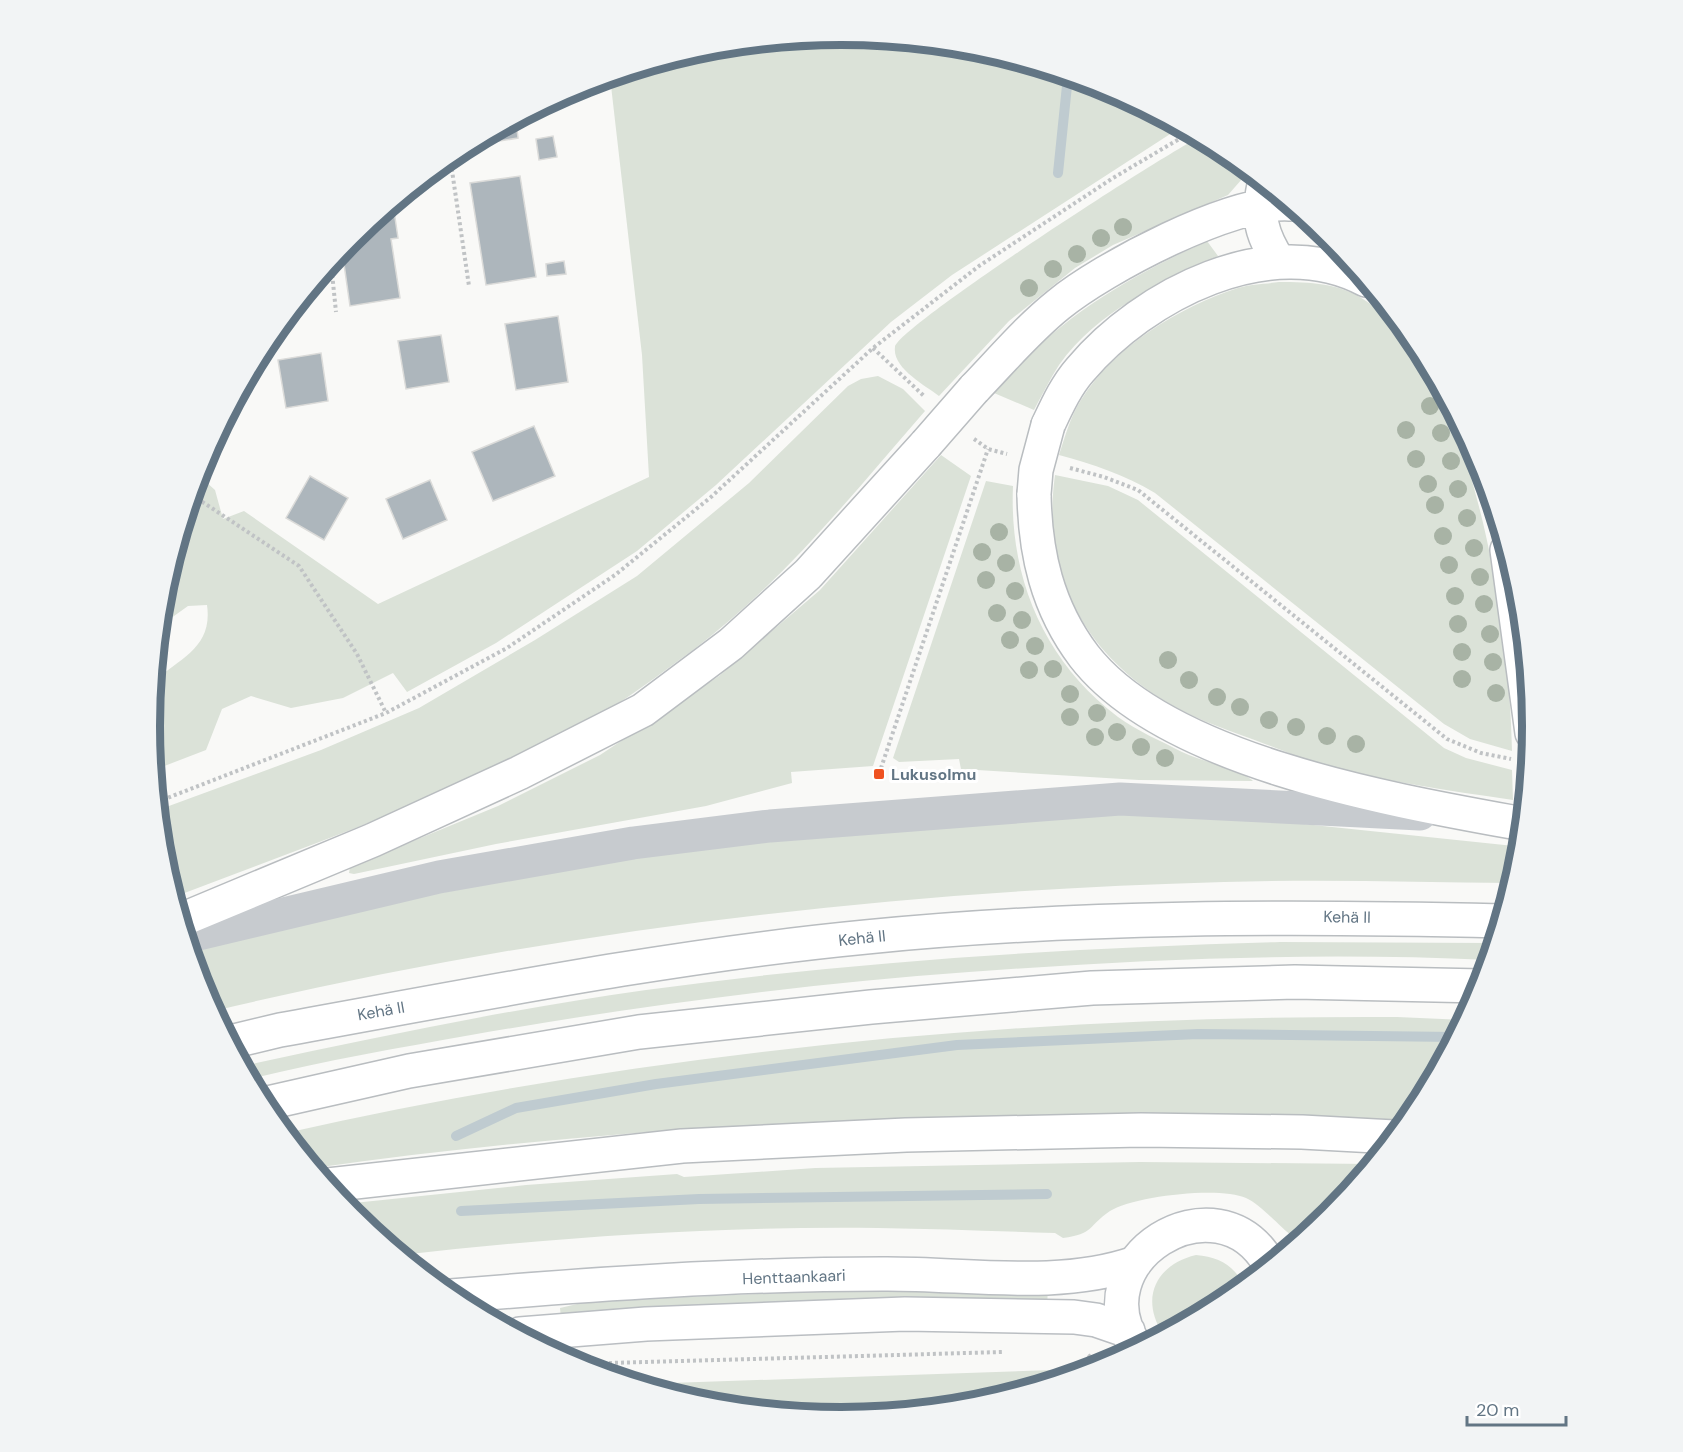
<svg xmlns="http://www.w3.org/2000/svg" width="1683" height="1452" font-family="'DM Sans',sans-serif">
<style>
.green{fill:#dbe2d8}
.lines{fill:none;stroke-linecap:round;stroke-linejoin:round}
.stream{stroke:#bfcbd0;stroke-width:10}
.building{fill:#adb6bc;stroke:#dbdbd9;stroke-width:1.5}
.major-casing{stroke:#babec2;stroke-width:36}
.highway-casing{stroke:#b9bdc0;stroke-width:36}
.path{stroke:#c0c3c5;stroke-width:4;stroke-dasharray:3 3;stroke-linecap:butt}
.minor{stroke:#c7cbcf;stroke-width:33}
.major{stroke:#fff;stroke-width:33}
.highway{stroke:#fff;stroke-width:33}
.highway-bridge-casing{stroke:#b9bdc0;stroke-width:36;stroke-linecap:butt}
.highway-bridge{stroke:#fff;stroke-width:33}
.tree{fill:#a8b3a5}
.poi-dot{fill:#ef5221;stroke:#fff;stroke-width:2}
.labels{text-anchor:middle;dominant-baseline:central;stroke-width:6;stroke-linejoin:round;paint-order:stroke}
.poi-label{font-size:16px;font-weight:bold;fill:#627584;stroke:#fff;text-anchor:start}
.street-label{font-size:16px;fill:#627584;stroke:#fff}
.rim{fill:none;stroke:#627584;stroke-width:8}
</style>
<rect width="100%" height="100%" fill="#f9f9f7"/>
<path class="green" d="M842 35 977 48 1106 87 1181 127 952 275 891 322 716 485 637 551 496 643 407 692 393 673 343 698 291 708 251 696 222 709 206 750 154 770 150 726 154 681C181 658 213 647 207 605L188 606 160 626 163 591 195 485 205 481 215 490 223 519 244 511 378 604 649 477 642 355 610 77 707 48Z
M1200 137 1226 151 1249 171 1228 195 1113 245 1075 268 1009 321 939 396C925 385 892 368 895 347 897 327 1166 153 1200 137Z
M1207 241 1218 256C1160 284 1098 310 1059 365 1050 379 1042 395 1034 410L994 393C1054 320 1123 280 1207 241Z
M1279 282C1310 282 1340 283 1366 301 1388 315 1410 336 1423 359 1482 462 1510 633 1512 751L1470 739 1444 724 1155 493C1125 475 1093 464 1059 455 1065 437 1070 417 1081 400 1114 347 1179 307 1238 288 1251 284 1266 284 1279 282Z
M878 376 903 389 925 411C852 495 782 583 693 650 660 674 626 700 591 720 460 794 314 843 174 897L163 861 158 810 321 750 419 708 535 640 637 576 749 483 848 386 861 379Z
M941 455 971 476 873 766 791 772 792 783 706 806 496 844 354 874 349 873 350 867 498 806 600 755 719 676 820 590Z
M1055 475 1108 486 1138 500 1444 748 1466 758 1512 770 1513 800C1446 790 1377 781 1312 761 1296 757 1281 749 1265 744 1234 732 1202 722 1173 706 1085 656 1041 575 1055 475Z
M986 481 1013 486C1009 578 1044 661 1118 717 1137 731 1161 741 1182 752 1198 760 1244 771 1253 781L1139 780 961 769 959 759 899 762 893 758Z
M1107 813 1255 819 1514 846V879L1513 883C1417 882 1320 879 1224 882 885 891 544 932 214 1011L203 990 190 950 336 912 682 849Z
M1280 942 1490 943V960C1316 952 1143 959 969 972 802 984 637 1006 471 1035 398 1048 323 1061 250 1079L243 1066C376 1037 510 1009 646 990 857 961 1068 948 1280 942Z
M1397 1017 1465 1020 1416 1110 1408 1120C1043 1107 677 1117 314 1168L286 1133C650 1051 1024 1015 1397 1017Z
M1140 1162 1372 1164 1330 1215 1301 1240 1293 1237C1280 1227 1260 1204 1246 1198 1220 1186 1134 1196 1110 1211 1088 1226 1094 1234 1063 1238L1055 1233C996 1231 937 1229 878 1228 719 1226 559 1237 401 1255L352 1215 344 1204 526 1185 677 1174 684 1177 815 1168Z
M1196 1255C1219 1257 1234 1265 1244 1286L1225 1301 1163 1334C1140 1299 1155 1265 1196 1255Z
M852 1290H1048L1047 1305 561 1318 560 1308 590 1301Z
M1053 1370 1077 1374 976 1404 841 1417 706 1404 641 1384Z"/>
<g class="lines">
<path class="stream" d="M1058 173 1068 76
M456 1136 516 1108 656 1084 957 1045 1198 1034 1455 1037
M461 1211 699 1199 1047 1194"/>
</g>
<path class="building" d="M516 120 518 138 469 146V145Z
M553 136 557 157 539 160 536 139Z
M520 176 536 277 486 285 470 183Z
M393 204 398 238 391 239 400 298 350 306 342 250 353 237Z
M564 261 566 274 547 276 546 264Z
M558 316 568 382 516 390 505 324Z
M441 335 449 382 406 389 398 341Z
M321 353 328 401 286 408 278 360Z
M534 426 555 476 493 501 472 452Z
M310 476 348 498 324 540 286 518Z
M430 480 447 520 403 539 386 499Z"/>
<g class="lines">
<g class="major-casing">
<path id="major" d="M451 1296C594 1284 739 1274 882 1274 965 1273 1057 1290 1135 1263
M520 1334 646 1324 905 1314 1074 1317 1096 1320 1128 1331
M1137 1348C1075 1262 1217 1171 1270 1265"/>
</g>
<g class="highway-casing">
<path id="highway" d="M1264 185C1257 217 1261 234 1279 262
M974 389C1001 361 1027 330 1058 305 1103 268 1232 200 1290 204
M1048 425C1057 406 1066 386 1080 370 1143 295 1270 229 1366 280
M1034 494C1035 553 1047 607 1084 656 1166 762 1396 801 1523 824
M1507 550 1532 733
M181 920 373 840 519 773 643 710 731 644 808 574 926 444
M230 1042 280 1030C475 995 669 956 866 937 1077 916 1290 916 1502 921
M263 1104 409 1071 639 1032 871 1007 1092 988 1295 982 1482 986
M328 1185 682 1146 906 1135 1141 1130 1302 1132 1394 1137"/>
</g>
<path class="path" d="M450 157 469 286
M331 263 336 312
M873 348 925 397
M974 439 988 449 1007 454
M1070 468 1104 477 1138 490 1447 739 1481 753 1511 759
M192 495 299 566 357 654 386 713
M879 774 988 449
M157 802 386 713 507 648 615 575 711 497 873 348 979 266 1113 178 1191 132
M1088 1355 1102 1366
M609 1363 1003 1352"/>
<path class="minor" d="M186 937 439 877 633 843 770 826 1120 799 1420 814"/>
<use href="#major" class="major"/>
<use href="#highway" class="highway"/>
<g class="highway-bridge-casing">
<path id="highway-bridge" d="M926 444 974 389
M1034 494 1036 470 1048 425"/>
</g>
<use href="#highway-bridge" class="highway-bridge"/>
</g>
<g class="tree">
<circle cx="1123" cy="227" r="9"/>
<circle cx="1101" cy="238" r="9"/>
<circle cx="1077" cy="254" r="9"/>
<circle cx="1053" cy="269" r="9"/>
<circle cx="1029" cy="288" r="9"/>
<circle cx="1430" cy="406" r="9"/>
<circle cx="1406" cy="430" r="9"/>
<circle cx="1441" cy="433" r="9"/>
<circle cx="1416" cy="459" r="9"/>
<circle cx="1451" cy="461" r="9"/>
<circle cx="1428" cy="484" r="9"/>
<circle cx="1458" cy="489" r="9"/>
<circle cx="1435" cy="505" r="9"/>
<circle cx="1467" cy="518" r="9"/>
<circle cx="999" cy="532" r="9"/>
<circle cx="1443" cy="536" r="9"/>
<circle cx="1474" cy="548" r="9"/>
<circle cx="982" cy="552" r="9"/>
<circle cx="1006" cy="563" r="9"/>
<circle cx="1449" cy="565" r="9"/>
<circle cx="1480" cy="577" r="9"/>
<circle cx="986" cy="580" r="9"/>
<circle cx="1015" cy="591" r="9"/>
<circle cx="1455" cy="596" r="9"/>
<circle cx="1484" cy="604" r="9"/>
<circle cx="997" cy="613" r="9"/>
<circle cx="1022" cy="620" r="9"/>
<circle cx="1458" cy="624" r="9"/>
<circle cx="1490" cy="634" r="9"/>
<circle cx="1010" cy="640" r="9"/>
<circle cx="1035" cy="646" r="9"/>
<circle cx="1462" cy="652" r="9"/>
<circle cx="1168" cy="660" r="9"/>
<circle cx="1493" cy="662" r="9"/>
<circle cx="1053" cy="669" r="9"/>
<circle cx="1029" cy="670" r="9"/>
<circle cx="1462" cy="679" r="9"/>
<circle cx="1189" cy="680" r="9"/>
<circle cx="1496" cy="693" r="9"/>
<circle cx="1070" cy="694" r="9"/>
<circle cx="1217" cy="697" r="9"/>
<circle cx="1240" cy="707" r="9"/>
<circle cx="1097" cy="713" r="9"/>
<circle cx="1070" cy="717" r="9"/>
<circle cx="1269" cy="720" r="9"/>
<circle cx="1296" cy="727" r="9"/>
<circle cx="1117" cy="732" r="9"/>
<circle cx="1327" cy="736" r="9"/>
<circle cx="1095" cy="737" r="9"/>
<circle cx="1356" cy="744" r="9"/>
<circle cx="1141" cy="747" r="9"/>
<circle cx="1165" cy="758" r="9"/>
</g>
<rect class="poi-dot" x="873" y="768" width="12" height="12" rx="3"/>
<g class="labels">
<g class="poi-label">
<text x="891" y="774">Lukusolmu</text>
</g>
<g class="street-label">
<text transform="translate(1347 917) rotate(1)">Kehä II</text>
<text transform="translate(862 938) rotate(-6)">Kehä II</text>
<text transform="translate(381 1011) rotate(-10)">Kehä II</text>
<text transform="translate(794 1277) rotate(-2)">Henttaankaari</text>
</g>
</g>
<path d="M0 0H1683V1452H0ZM160 726a681 681 0 1 1 1362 0a681 681 0 1 1-1362 0Z" fill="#f2f4f5" fill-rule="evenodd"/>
<path class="rim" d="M160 726a681 681 0 1 1 1362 0a681 681 0 1 1-1362 0Z"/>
<path d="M1467 1416v9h99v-9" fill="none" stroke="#627584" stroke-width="3"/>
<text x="1476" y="1416" font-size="18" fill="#627584" stroke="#ffffff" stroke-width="4.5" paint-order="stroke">20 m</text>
</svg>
